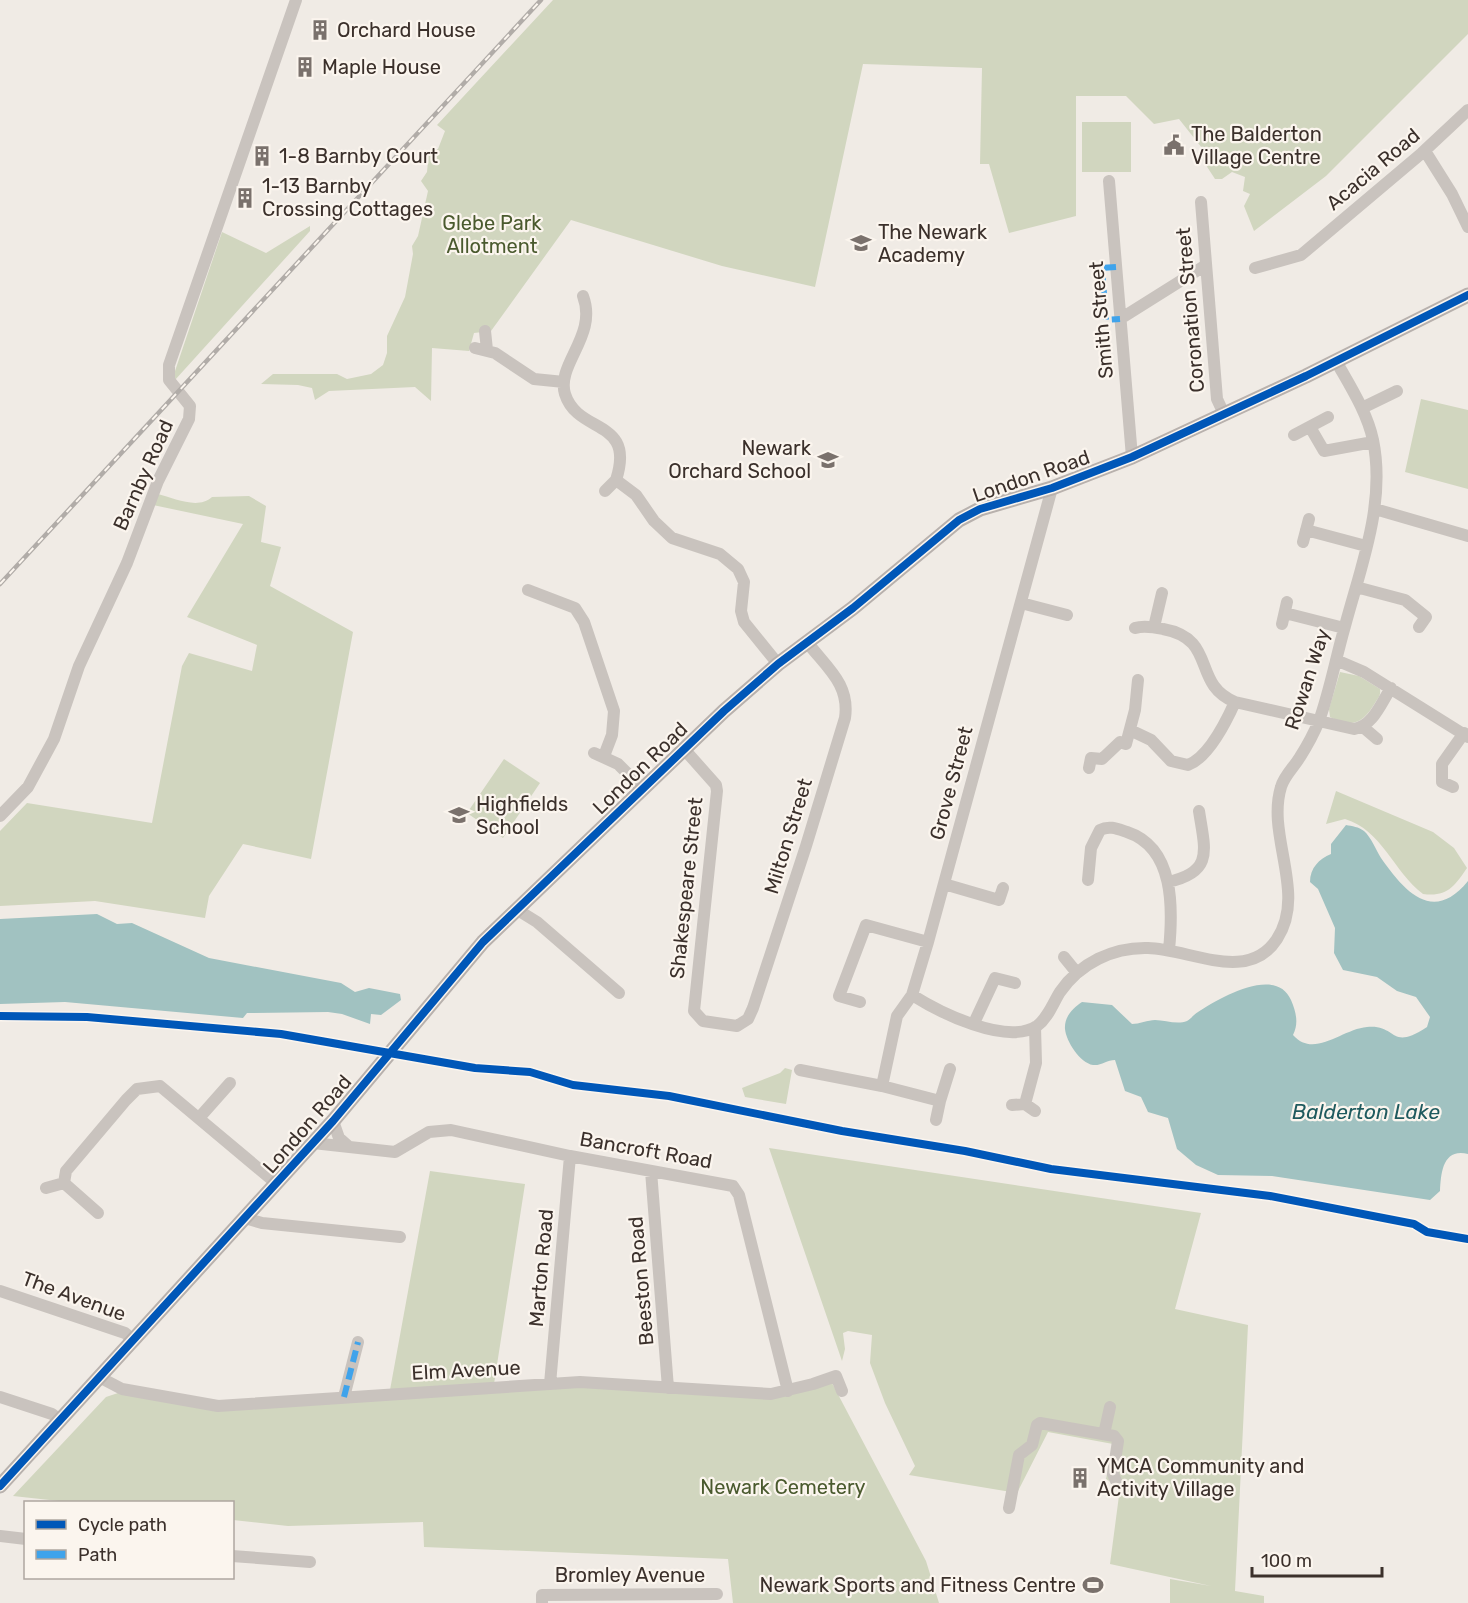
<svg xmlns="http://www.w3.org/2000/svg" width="1468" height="1603" font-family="Rubik,sans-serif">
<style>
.green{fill:#d1d6bf}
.water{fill:#a1c2c1}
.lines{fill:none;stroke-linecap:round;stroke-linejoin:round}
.minor{stroke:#c9c3be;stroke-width:12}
.major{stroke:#b8b1ad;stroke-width:15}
.rail-casing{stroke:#b1aca8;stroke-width:4.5}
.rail{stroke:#fbf5ee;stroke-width:2;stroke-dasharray:7;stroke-linecap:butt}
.quiet{stroke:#3fa3eb;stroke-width:6;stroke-dasharray:12 6;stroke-linecap:butt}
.cycleway-casing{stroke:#fbf5ee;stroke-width:11}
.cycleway{stroke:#0057b8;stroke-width:8}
.labels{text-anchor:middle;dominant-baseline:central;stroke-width:4.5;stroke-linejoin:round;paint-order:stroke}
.poi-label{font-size:20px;fill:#3b302b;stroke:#fbf5ee;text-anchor:start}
.street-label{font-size:20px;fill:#3b302b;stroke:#fbf5ee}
.park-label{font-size:20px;fill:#4a5a2e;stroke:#fbf5ee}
.water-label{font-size:21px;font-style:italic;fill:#1f5a5e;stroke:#fbf5ee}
</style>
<rect width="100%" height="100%" fill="#f0ebe5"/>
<path class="green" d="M553 0H1468V34L1326 176 1254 231 1244 206 1250 194 1243 191 1245 177 1232 172 1222 179H1215L1198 153 1202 148 1179 119 1154 124 1126 96H1076V216L1009 233 989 164H980L982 68 863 64 815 287 722 266 571 220 491 331 474 333 469 351 432 348 431 401 415 387 329 391 315 400 312 388 298 385 261 384 273 374H337L347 379 371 374 383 365 387 353V336L405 297 413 254 412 246 418 236 428 191 421 181 427 172 429 150 438 149 445 131 437 125Z
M1082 122H1131V172H1082Z
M310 226V231L175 380 174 374 222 232 266 253Z
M1421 399 1468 410V489L1405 472Z
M158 494C174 498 198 510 212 497L249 496 266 506 261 542 281 547 270 586 353 632 311 859 243 844 209 896 205 918 95 901 0 906V831L27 803 152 823 182 666 189 653 252 671 257 645 187 617 243 524 153 505Z
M1340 672 1359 676 1380 689C1381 696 1378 698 1375 703 1363 723 1352 729 1330 717L1329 709Z
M504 759 540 783 503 838 467 813Z
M1336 791 1433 832 1454 848 1467 868C1454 887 1447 897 1423 894 1393 871 1382 830 1345 819L1326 824Z
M785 1068 792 1070 786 1104 745 1097 742 1088 780 1073Z
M769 1148 1201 1213 1175 1309 1248 1325 1235 1591 1264 1596V1603H1170V1579L1211 1586 1110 1564 1120 1488 1106 1479 1113 1444 1048 1432 1017 1493 909 1475 915 1466 885 1403 870 1363 872 1335 848 1331 843 1333 845 1349 842 1361Z
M430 1171 525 1184 494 1384 390 1390Z
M832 1383 926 1561 939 1603H733L728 1559 424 1547 423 1522 288 1526 233 1520 232 1502H68L13 1496 106 1397 118 1393 218 1411 579 1387 759 1396Z"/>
<path class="water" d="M1346 825C1352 826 1359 827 1364 831 1371 837 1376 850 1381 858 1405 892 1433 924 1468 881V1154C1443 1148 1441 1172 1440 1191L1430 1200 1272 1176 1218 1175 1196 1165 1177 1149 1168 1118 1148 1112 1141 1097 1125 1091 1115 1060C1107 1060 1101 1066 1093 1065 1080 1063 1066 1041 1065 1029 1064 1017 1073 1008 1082 1002L1112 1005 1132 1024C1139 1024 1148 1020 1155 1020 1165 1020 1177 1025 1187 1021 1191 1019 1194 1014 1198 1012 1219 998 1276 965 1291 1000 1296 1012 1299 1023 1293 1035 1314 1059 1342 1029 1367 1027 1398 1024 1389 1052 1427 1027L1430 1017 1416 997 1397 991 1377 977 1343 970 1334 953 1335 928 1318 889 1310 882C1310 868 1319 859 1331 854V844Z
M97 914 117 924 132 923 209 958 341 983 355 992 369 988 400 994 401 1000 381 1015 371 1014 370 1024 342 1014 328 1012 247 1013 243 1018 65 1002 0 1004V919Z"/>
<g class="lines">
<path class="minor" d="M1425 151 1452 194 1468 227
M1109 181 1132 457
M1201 202 1217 399 1224 414
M1255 268 1301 255 1422 153 1468 110
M583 296C598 336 556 364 565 394 578 435 636 418 616 480L636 495 654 521 672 538 720 554 738 569 744 582 741 611 744 622 778 664
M1120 319 1206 265
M485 331 487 350
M475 348 495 353 534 379 564 382
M1362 408 1397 391
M1310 427 1324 451 1373 442
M1294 435 1328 417
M605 491 616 480
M1375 509 1468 536
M1306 530 1366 546
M1303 542 1309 519
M1356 587 1405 600 1426 617 1419 627
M528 590 575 608 584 622 614 711 612 735 604 756
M1021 603 1067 615
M1285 613 1344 628
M1282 624 1287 602
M1154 627 1162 593
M1135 628C1144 625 1154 627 1163 629 1218 639 1191 684 1235 702L1354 729C1373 726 1381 703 1391 688
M1336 660 1364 672 1468 737
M1363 727 1377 739
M1130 730 1151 740 1171 761 1188 765C1209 757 1226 722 1235 702
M684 749 716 785 717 791 694 1011 703 1021 737 1026 748 1019 753 1008 806 846 845 718C850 684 827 668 807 642
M594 753 618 764 643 789
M1089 768 1091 758 1102 759 1120 742 1126 744 1135 710 1138 680
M1453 787 1442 782V764L1464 733
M0 816 28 787 54 739 79 666 127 563 158 481 189 419 190 406 169 380V365L296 0
M1088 880 1091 848 1100 830C1109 825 1118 829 1127 832 1175 848 1173 909 1169 950
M1168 882C1214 872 1205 850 1199 811
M944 884 999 900 1003 888
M516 909 537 922 619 993
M1064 957 1077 973
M912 995C939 1012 1006 1046 1037 1026 1048 1018 1053 1003 1060 992 1080 963 1113 947 1148 948 1190 949 1248 984 1277 939 1307 893 1266 836 1281 787 1284 776 1294 767 1300 757 1307 746 1314 733 1319 721 1330 690 1336 657 1345 626 1361 566 1386 503 1373 440 1367 412 1350 386 1336 361
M860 1002 839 996 866 925 928 942
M974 1023 995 978 1015 983
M800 1070 882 1086 940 1101 950 1069
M882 1086 897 1016 912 995 928 942 1052 488
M1025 1104 1036 1063 1035 1027
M1012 1105 1025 1104 1035 1111
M199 1118 230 1083
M936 1120 940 1101
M333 1121 339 1138 348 1146
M313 1143 395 1152 429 1132 451 1130 570 1156 733 1186 739 1195 788 1391
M651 1171 668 1388
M64 1183 98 1213
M46 1188 64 1183 66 1171 126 1100 137 1089 160 1086 277 1184
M245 1218 262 1223 400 1237
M0 1291 125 1333 134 1341
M101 1378 122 1389 218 1406 580 1382 771 1394 813 1384 836 1376 842 1391
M550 1384 570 1156
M0 1397 52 1414 61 1421
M344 1397 358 1342
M1104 1434 1110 1407
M1009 1508 1019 1455 1032 1445 1037 1425 1040 1423 1114 1436 1118 1441 1113 1474 1116 1481
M0 1536 26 1539
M232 1556 310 1562
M542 1603V1595L717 1594"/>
<path class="major" d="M0 1486 333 1121 483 942 724 711 778 664 853 608 959 520 980 509 1052 488 1132 457 1306 376 1468 295"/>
<g class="rail-casing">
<path id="rail" d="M0 584 541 0"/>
</g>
<use href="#rail" class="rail"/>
<path class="quiet" d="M1116 267 1102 268 1106 320 1120 319
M344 1397 358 1342"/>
<g class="cycleway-casing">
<path id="cycleway" d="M0 1016 87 1017 281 1034 475 1068 530 1072 573 1085 669 1096 842 1131 965 1151 1051 1169 1270 1196 1414 1224 1427 1232 1468 1239
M0 1486 333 1121 483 942 724 711 778 664 853 608 959 520 980 509 1052 488 1132 457 1306 376 1468 295"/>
</g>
<use href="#cycleway" class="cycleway"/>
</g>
<defs>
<g id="building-bare" transform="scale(1.62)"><path d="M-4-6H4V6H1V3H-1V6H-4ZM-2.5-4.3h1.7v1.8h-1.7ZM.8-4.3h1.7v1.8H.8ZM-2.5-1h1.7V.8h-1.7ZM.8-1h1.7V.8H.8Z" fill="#7a716c" stroke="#fbf5ee" stroke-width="2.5" paint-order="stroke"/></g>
<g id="civic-bare" transform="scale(1.62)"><path d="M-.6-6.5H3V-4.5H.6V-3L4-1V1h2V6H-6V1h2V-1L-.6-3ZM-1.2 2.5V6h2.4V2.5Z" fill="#7a716c" stroke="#fbf5ee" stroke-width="2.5" paint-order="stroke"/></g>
<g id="school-bare" transform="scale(1.62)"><path d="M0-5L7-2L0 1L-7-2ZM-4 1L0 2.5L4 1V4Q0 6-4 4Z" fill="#7a716c" stroke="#fbf5ee" stroke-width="2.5" paint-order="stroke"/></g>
<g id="stadium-bare" transform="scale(1.62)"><path d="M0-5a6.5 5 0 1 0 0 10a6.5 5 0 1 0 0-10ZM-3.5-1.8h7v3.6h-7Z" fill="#7a716c" stroke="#fbf5ee" stroke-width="2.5" paint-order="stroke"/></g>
</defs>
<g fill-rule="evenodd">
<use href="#building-bare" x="320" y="30"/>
<use href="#building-bare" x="305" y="67"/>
<use href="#civic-bare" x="1174" y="145"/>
<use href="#building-bare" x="262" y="156"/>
<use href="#building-bare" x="245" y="198"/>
<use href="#school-bare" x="861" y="243"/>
<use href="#school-bare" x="828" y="460"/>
<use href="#school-bare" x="459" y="815"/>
<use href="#building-bare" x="1080" y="1478"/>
<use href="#stadium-bare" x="1093" y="1585"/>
</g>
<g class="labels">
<g class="poi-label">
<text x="337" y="30">Orchard House</text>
<text x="322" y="67">Maple House</text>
<text x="1191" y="134">The Balderton<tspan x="1191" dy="23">Village Centre</tspan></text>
<text x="279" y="156">1-8 Barnby Court</text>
<text x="262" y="186">1-13 Barnby<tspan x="262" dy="23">Crossing Cottages</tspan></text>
<text x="878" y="232">The Newark<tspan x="878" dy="23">Academy</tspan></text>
<text x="811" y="448" text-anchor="end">Newark<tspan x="811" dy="23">Orchard School</tspan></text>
<text x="476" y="804">Highfields<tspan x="476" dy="23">School</tspan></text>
<text x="1097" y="1466">YMCA Community and<tspan x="1097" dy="23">Activity Village</tspan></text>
<text x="1076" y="1585" text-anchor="end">Newark Sports and Fitness Centre</text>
</g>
<g class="street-label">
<text transform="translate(1373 169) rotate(-40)">Acacia Road</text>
<text transform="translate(1190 310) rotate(-95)">Coronation Street</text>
<text transform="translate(1101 320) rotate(-95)">Smith Street</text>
<text transform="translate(143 475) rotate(-66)">Barnby Road</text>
<text transform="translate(1031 476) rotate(-19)">London Road</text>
<text transform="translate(1307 679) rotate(-72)">Rowan Way</text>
<text transform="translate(640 768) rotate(-44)">London Road</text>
<text transform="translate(951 783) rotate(-75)">Grove Street</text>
<text transform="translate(788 836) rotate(-73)">Milton Street</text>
<text transform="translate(686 888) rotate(-84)">Shakespeare Street</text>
<text transform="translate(307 1124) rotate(-49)">London Road</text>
<text transform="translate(646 1150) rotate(10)">Bancroft Road</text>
<text transform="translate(541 1268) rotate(-85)">Marton Road</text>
<text transform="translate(641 1281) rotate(-95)">Beeston Road</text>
<text transform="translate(74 1296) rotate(20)">The Avenue</text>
<text transform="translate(466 1370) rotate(-3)">Elm Avenue</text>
<text x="630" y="1575">Bromley Avenue</text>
</g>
<g class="park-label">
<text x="492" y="223">Glebe Park<tspan x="492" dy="23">Allotment</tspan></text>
<text x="783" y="1487">Newark Cemetery</text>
</g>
<g class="water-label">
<text x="1366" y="1111">Balderton Lake</text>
</g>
</g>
<rect x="24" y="1501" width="210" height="78" fill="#fbf5ee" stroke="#aea6a0" stroke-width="1.5"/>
<rect x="36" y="1520" width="30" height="9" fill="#0057b8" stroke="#aea6a0" stroke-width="1.5"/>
<text x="78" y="1531" font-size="18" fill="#3b302b">Cycle path</text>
<rect x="36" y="1550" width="30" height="9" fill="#3fa3eb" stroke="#aea6a0" stroke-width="1.5"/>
<text x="78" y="1561" font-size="18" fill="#3b302b">Path</text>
<path d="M1252 1567v9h130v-9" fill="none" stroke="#3b302b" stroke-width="3"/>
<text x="1261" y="1567" font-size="18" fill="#3b302b" stroke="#fbf5ee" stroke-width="4.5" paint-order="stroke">100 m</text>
</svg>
